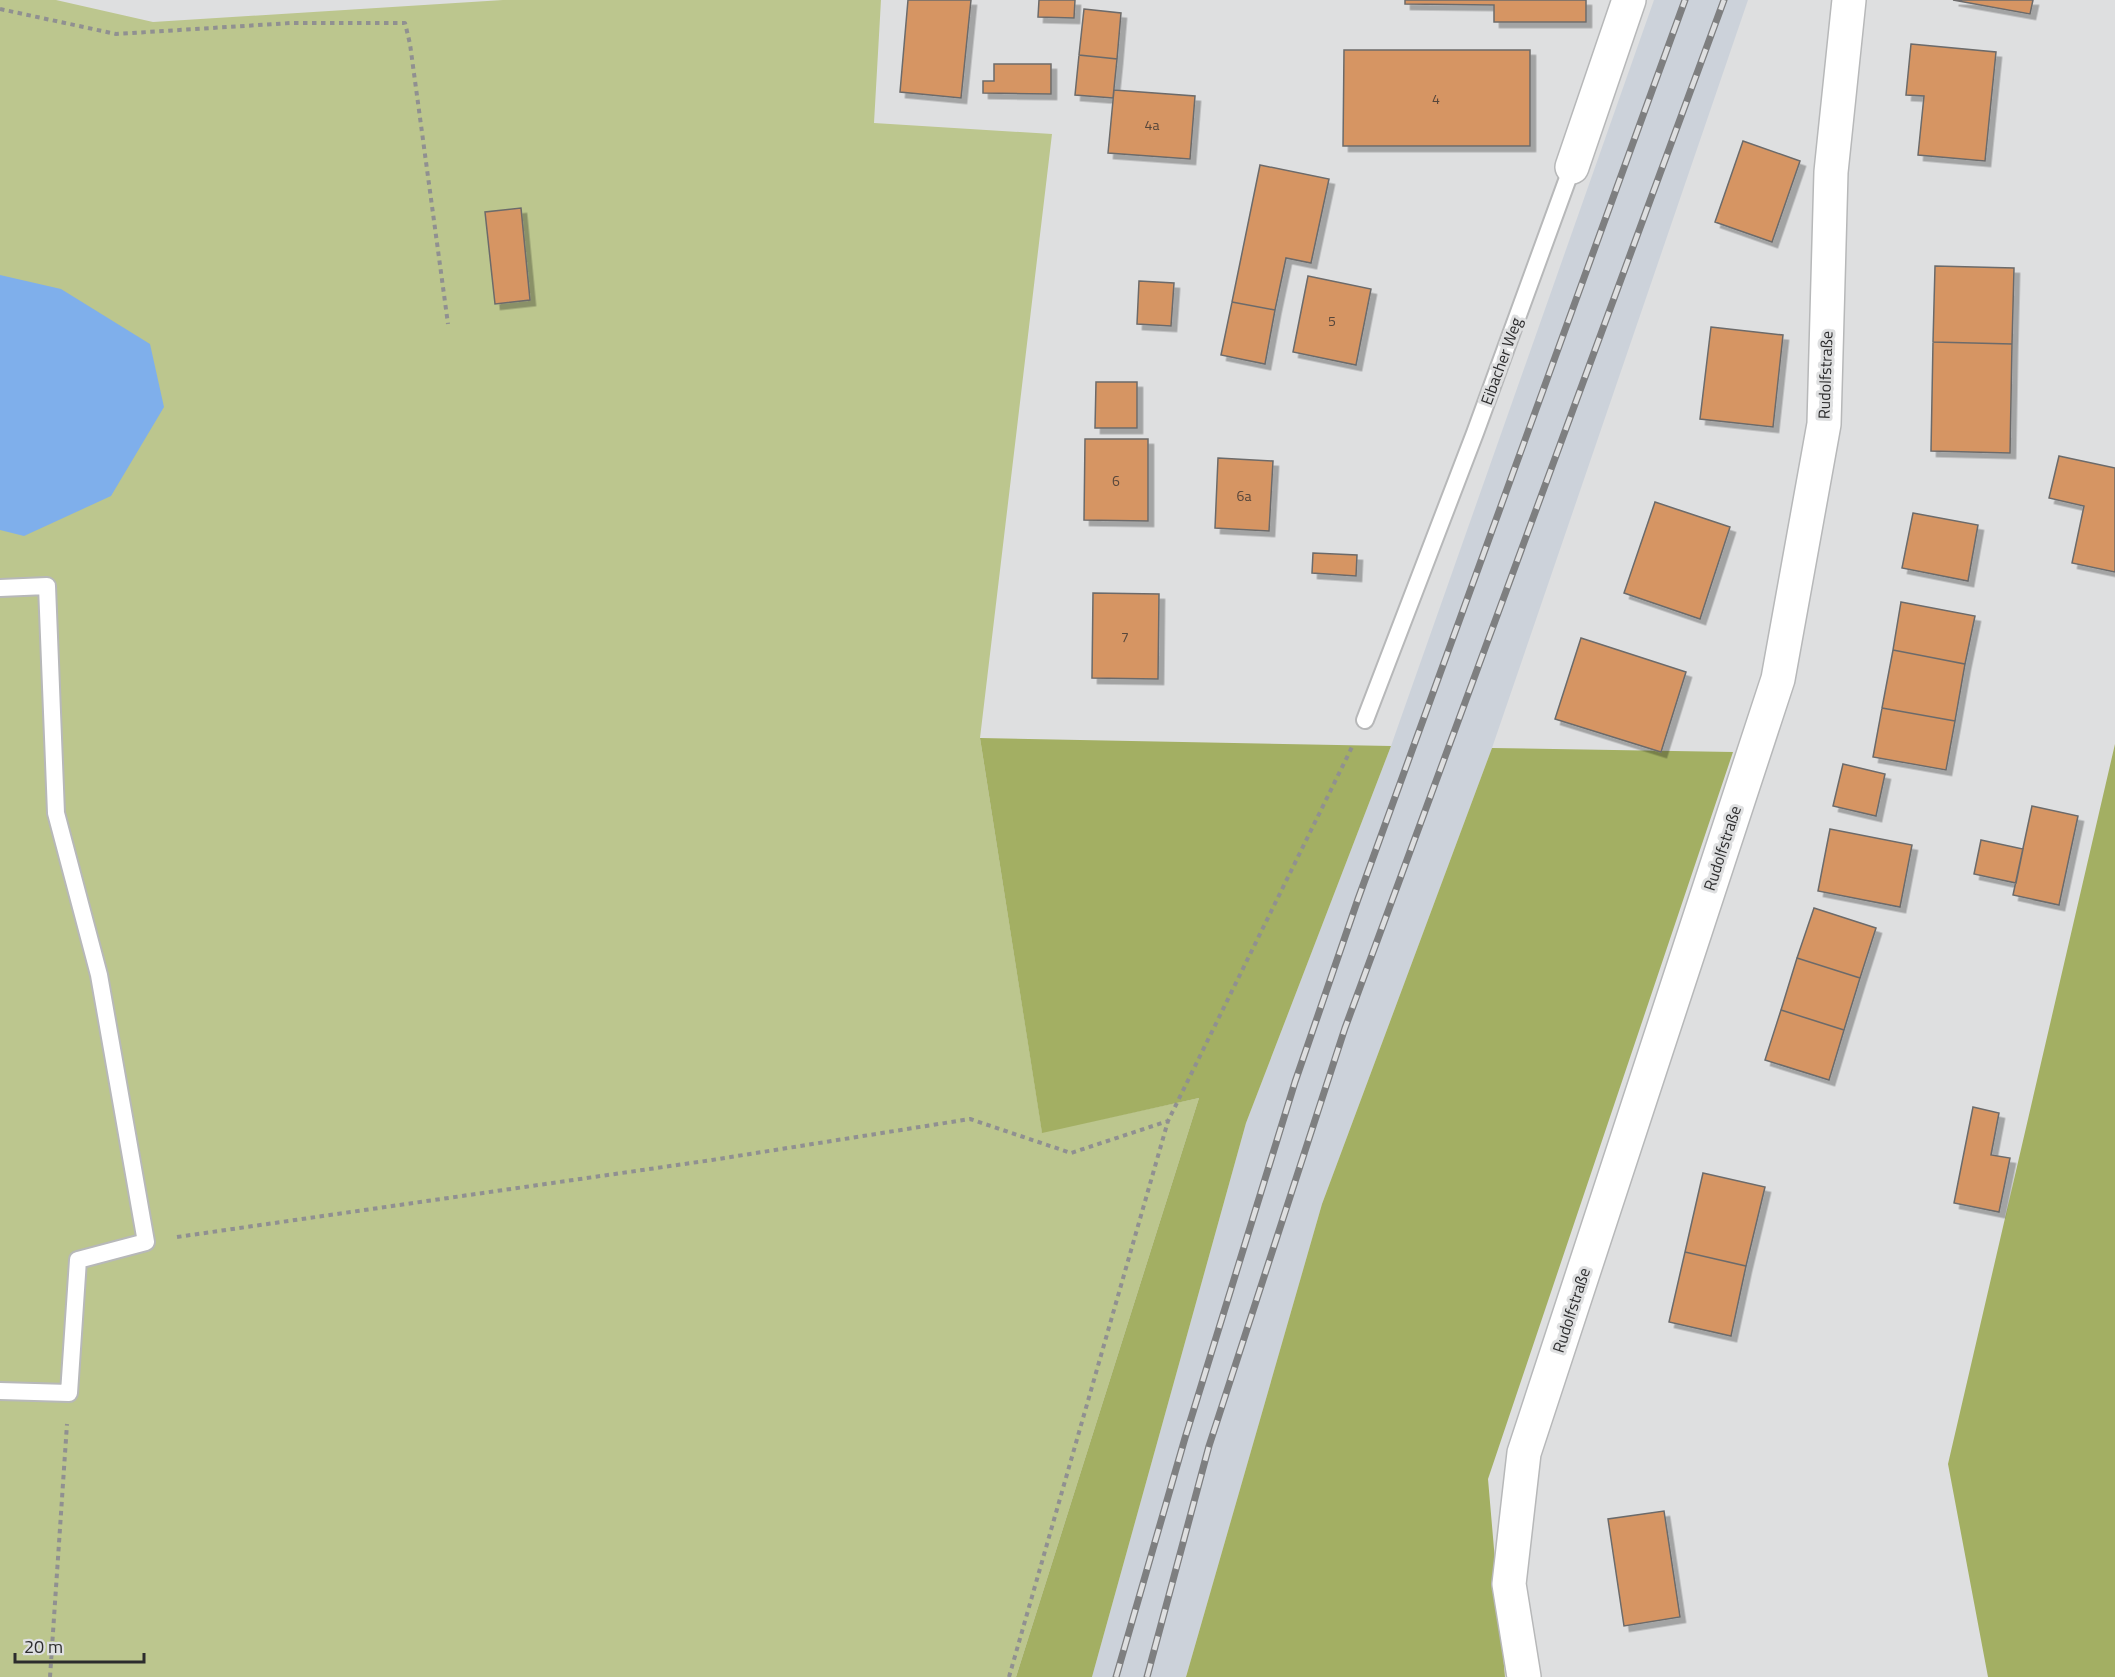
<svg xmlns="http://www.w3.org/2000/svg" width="2115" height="1677" font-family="'Titillium Web',sans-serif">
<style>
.built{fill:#ccd2da}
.green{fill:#bcc68e}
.forest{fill:#a3af63}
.water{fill:#7fafeb}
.building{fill:#d69564;stroke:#6c6b6a;stroke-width:1.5;filter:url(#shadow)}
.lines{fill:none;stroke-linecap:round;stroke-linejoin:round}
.lane-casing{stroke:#b7b8b9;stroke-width:20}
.street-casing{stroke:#b7b8b9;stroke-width:36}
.secondary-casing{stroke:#b7b8b9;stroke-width:36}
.path{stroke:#909091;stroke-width:4;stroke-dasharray:4.5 4.5;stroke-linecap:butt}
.lane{stroke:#fff;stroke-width:16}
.street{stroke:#fff;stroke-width:33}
.secondary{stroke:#fff;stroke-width:33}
.rail-casing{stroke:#7e7f80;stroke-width:7}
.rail{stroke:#dedfe0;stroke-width:4.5;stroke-dasharray:14;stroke-linecap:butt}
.labels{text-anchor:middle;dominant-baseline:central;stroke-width:6;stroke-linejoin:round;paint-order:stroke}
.number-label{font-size:14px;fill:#56463b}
.street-label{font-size:16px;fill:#2c2c2d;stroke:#dedfe0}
</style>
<defs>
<filter id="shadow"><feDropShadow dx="5.5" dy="5.5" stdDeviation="0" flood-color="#0004"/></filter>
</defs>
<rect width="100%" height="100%" fill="#dedfe0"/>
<path class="built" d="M1654 0H1748L1492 748 1322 1204 1186 1677H1092L1246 1123 1391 746Z"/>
<path class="green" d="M0 0H56L153 22 503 0H881L874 123 1052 134 980 738 1042 1132 1199 1098 1016 1677H0Z"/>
<path class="forest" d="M980 738 1391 746 1246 1123 1092 1677H1016L1199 1098 1042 1133Z
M2115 744V1677H1988L1948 1464Z
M1492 748 1733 752 1488 1479 1505 1677H1186L1322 1204Z"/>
<path class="water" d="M0 275 61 289 150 344 164 407 111 496 24 536 0 530Z"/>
<path class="building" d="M908 0H971L961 98 900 92Z
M1039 0H1075L1074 18 1038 17Z
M1405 0H1586V22H1494V5L1405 4Z
M1953 0H2033L2030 14Z
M1084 9 1121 13 1117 59 1079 55Z
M1911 44 1996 52 1985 161 1918 155 1924 96 1906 95Z
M1344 50H1530V146H1343Z
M1079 55 1117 59 1113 98 1075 95Z
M994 64H1051V94L983 93V81H994Z
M1114 90 1195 96 1190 159 1108 153Z
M1743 141 1800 161 1772 242 1715 222Z
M1260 165 1329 179 1311 263 1286 258 1275 310 1232 302Z
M521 208 530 300 495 304 485 212Z
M1935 266 2014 268 2012 344 1933 342Z
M1308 276 1371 289 1356 365 1293 352Z
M1139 281 1174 283 1171 326 1137 324Z
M1232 302 1275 310 1265 364 1221 355Z
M1711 327 1783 335 1773 427 1700 419Z
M1933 342 2012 344 2010 453 1931 451Z
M1096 382H1137V428H1095Z
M1085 439H1148V521L1084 520Z
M2059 456 2115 468V572L2072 563 2084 506 2049 498Z
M1218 458 1273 461 1269 531 1215 528Z
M1655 502 1730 527 1700 619 1624 593Z
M1913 513 1978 525 1968 581 1902 568Z
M1313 553 1357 555 1356 576 1312 573Z
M1093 593 1159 594 1158 679 1092 678Z
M1901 602 1975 616 1965 664 1893 650Z
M1581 638 1686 672 1661 752 1555 719Z
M1893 650 1965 664 1955 721 1882 708Z
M1882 708 1955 721 1946 770 1873 757Z
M1843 764 1885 774 1876 816 1833 806Z
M2032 806 2078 816 2059 905 2013 895Z
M1830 829 1912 845 1900 907 1818 891Z
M1981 840 2023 849 2016 883 1974 874Z
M1814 908 1876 928 1860 978 1797 958Z
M1797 958 1860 978 1844 1030 1781 1010Z
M1781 1010 1844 1030 1829 1080 1765 1060Z
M1973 1107 1999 1113 1991 1155 2010 1158 1999 1212 1954 1203Z
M1703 1173 1765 1187 1746 1266 1685 1252Z
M1685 1252 1746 1266 1731 1336 1669 1322Z
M1664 1511 1680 1617 1624 1626 1608 1519Z"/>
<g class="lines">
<g class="lane-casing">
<path id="lane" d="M0 588 47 586 56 813 99 975 146 1242 78 1260 69 1393 0 1391
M1365 720 1475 433 1572 167"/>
</g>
<g class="street-casing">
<path id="street" d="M1572 167 1629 0"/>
</g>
<g class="secondary-casing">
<path id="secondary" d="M1524 1677 1509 1584 1524 1453 1778 679 1824 424 1831 172 1849 0"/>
</g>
<path class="path" d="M0 9 116 34 291 23H405L410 44 448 324
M177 1237 712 1160 970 1119 1071 1153 1168 1121 1352 747
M50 1677 67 1424
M1009 1677 1168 1121"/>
<use href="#lane" class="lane"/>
<use href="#street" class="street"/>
<use href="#secondary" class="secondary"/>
<g class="rail-casing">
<path id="rail" d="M1116 1677 1185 1438 1295 1082 1358 899 1685 0
M1147 1677 1209 1446 1345 1028 1724 0"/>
</g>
<use href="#rail" class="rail"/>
</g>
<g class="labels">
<g class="number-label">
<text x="1436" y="98">4</text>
<text x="1152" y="124">4a</text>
<text x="1332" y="320">5</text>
<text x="1116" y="480">6</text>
<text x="1244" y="495">6a</text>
<text x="1125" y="636">7</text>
</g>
<g class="street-label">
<text transform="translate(1501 361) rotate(-70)">Eibacher Weg</text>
<text transform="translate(1825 375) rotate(-88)">Rudolfstraße</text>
<text transform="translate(1722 848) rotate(-72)">Rudolfstraße</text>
<text transform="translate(1571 1310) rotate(-72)">Rudolfstraße</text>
</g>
</g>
<path d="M15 1653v9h129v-9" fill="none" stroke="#2c2c2d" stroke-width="3"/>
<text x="24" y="1653" font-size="18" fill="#2c2c2d" stroke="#dedfe0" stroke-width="4.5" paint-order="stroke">20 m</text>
</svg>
